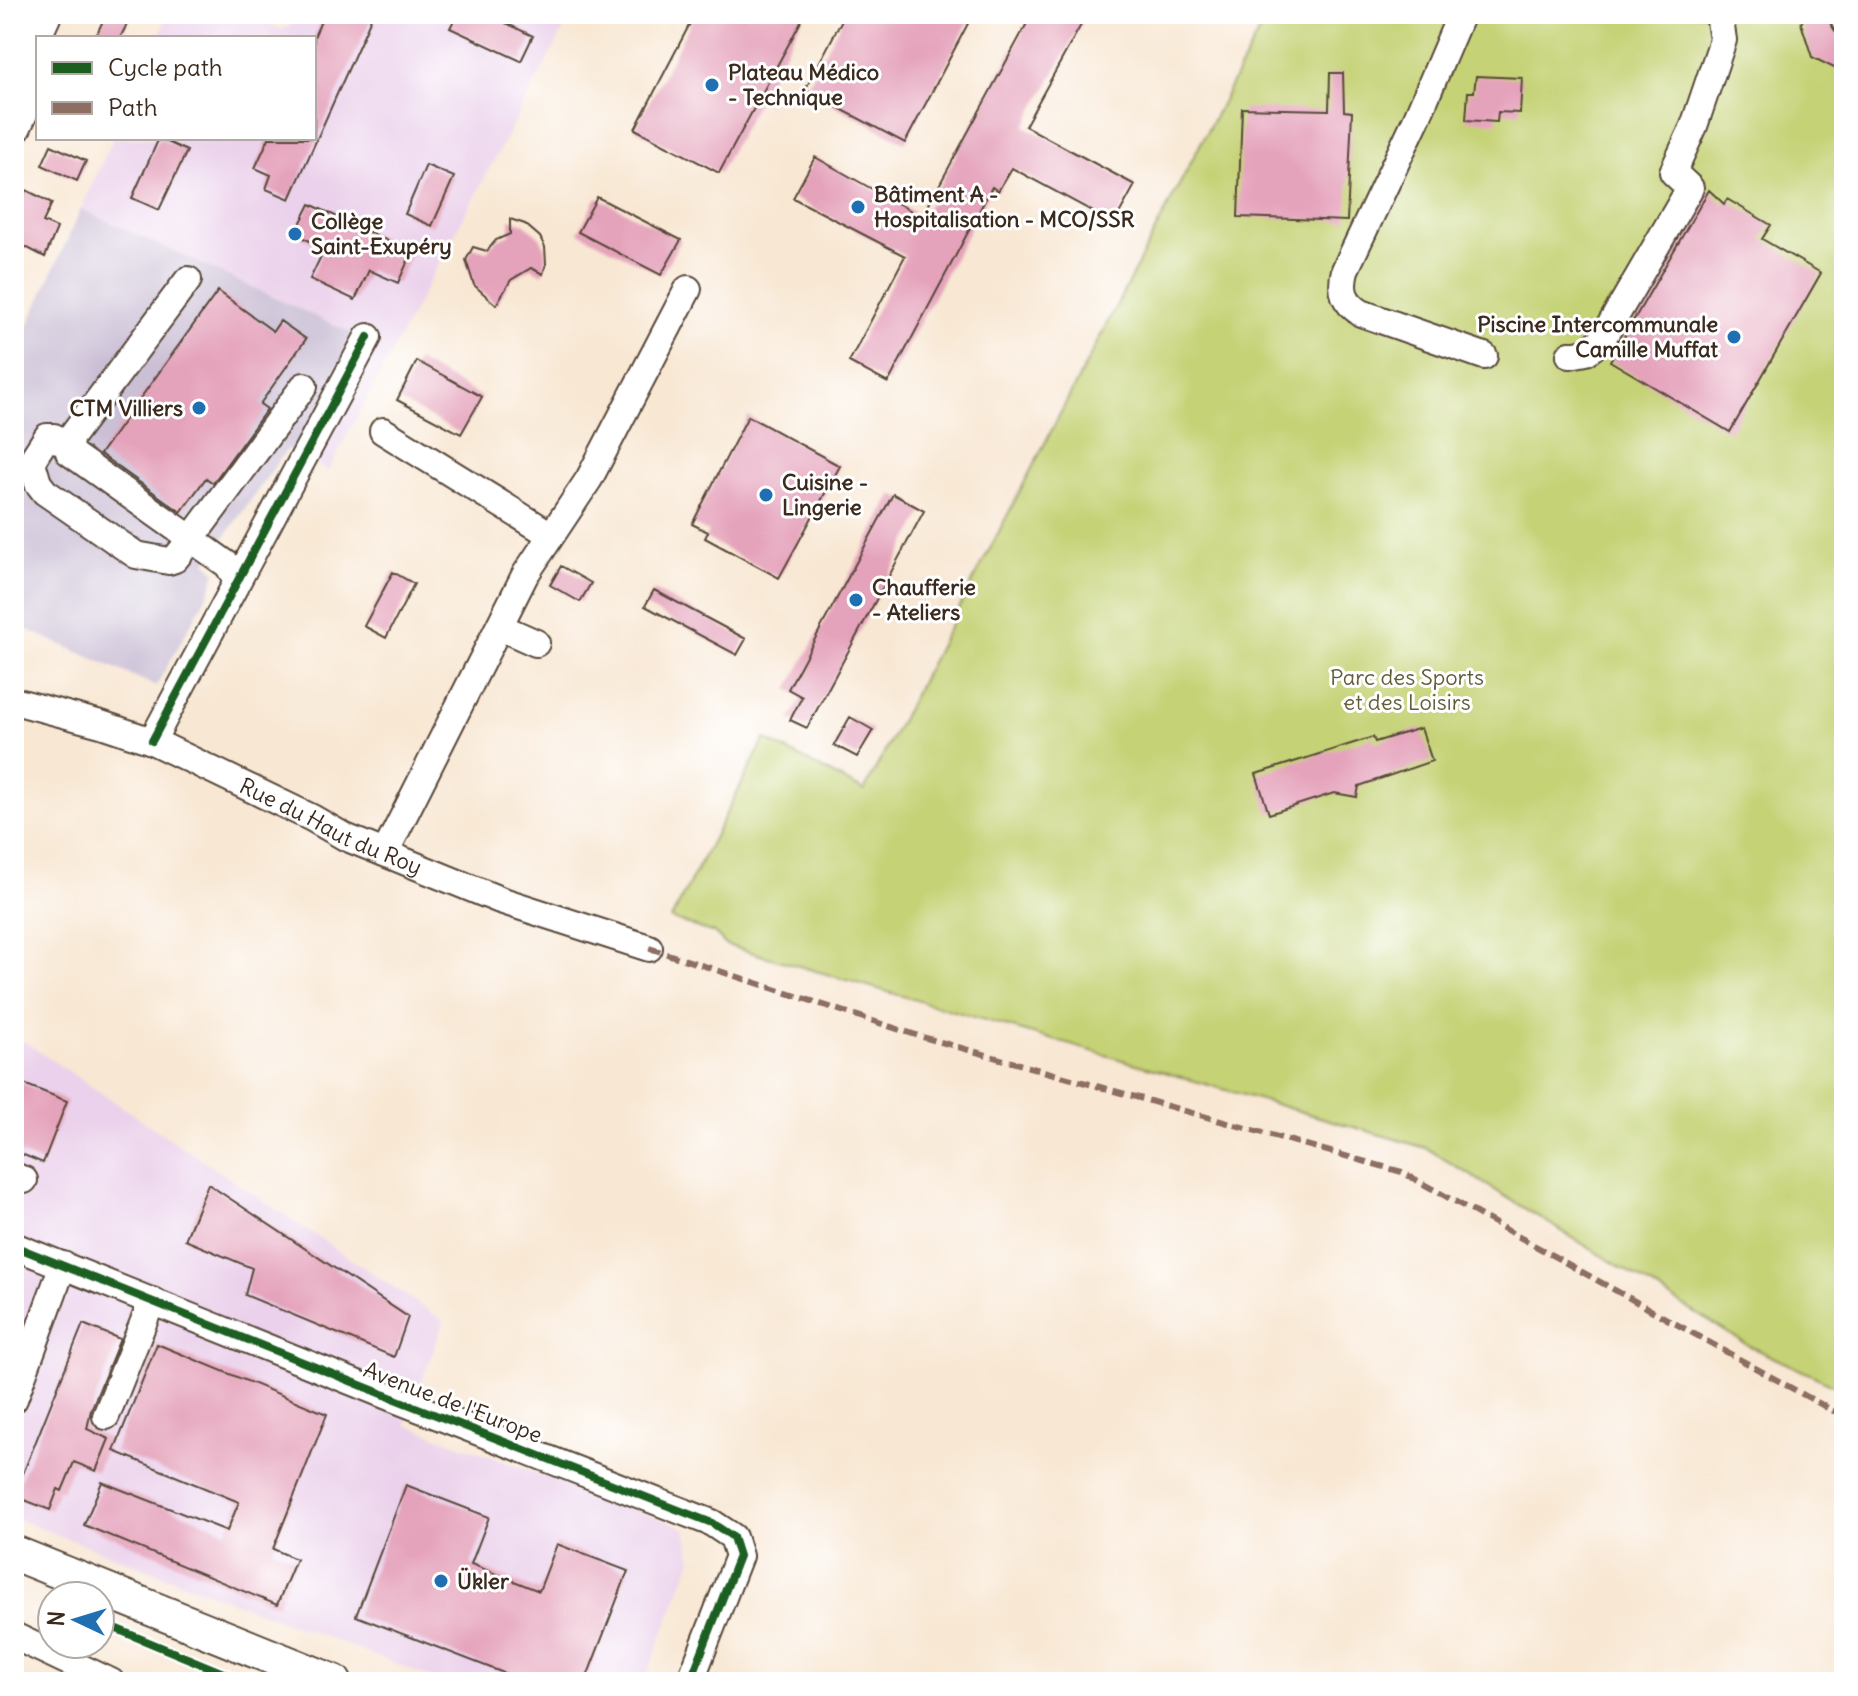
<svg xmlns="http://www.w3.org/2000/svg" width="1858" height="1696" font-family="Delius,sans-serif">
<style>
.built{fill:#ebd1eb}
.industrial{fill:#cbbfd5}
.green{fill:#c5d274;stroke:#807e49;stroke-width:2}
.building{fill:#e5a3bb}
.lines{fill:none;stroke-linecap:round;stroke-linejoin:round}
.minor-casing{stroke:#574639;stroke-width:30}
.major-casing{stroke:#574639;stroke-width:38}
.minor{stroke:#fff;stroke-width:26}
.major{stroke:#fff;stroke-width:34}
.quiet{stroke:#8d6e63;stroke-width:6;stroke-dasharray:12 6;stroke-linecap:butt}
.cycleway-casing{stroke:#fff;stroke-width:13}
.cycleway{stroke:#1b5e20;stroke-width:8}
.poi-dot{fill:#1f6fb2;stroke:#fff;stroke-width:3}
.labels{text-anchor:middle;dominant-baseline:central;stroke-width:6;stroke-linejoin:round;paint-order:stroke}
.poi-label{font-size:22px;font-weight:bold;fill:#3b2a1e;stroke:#fff;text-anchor:start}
.park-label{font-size:22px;fill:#645c38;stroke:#fff}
.street-label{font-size:22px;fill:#3b2a1e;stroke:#fff}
</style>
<rect width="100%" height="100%" fill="#fff"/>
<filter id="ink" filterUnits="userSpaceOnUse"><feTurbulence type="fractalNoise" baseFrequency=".0125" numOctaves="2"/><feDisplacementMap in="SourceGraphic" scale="16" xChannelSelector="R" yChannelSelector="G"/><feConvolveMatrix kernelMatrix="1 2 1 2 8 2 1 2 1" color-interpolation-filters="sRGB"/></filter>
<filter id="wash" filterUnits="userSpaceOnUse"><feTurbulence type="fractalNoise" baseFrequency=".006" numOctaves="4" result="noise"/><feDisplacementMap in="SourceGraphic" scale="32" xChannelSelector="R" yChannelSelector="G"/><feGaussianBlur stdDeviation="1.8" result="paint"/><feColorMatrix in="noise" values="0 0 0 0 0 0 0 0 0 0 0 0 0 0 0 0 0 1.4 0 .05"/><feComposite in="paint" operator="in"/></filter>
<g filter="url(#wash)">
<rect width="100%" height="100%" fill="#f8e7d3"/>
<path class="built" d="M169 14H245L283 30 294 22 297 14H572L328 471 295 453 356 335 81 209 113 138H314V38H158Z
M14 1035 444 1321 406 1425 685 1528 692 1559 644 1682H443L14 1518Z"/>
<path class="industrial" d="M81 209 356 335 295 453 287 449 206 563 216 572 210 590 156 686 14 624V357Z"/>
<path class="green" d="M1268 14H1844V1390L1751 1347 1426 1148 726 945 714 933 671 919 765 739 864 791Z"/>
<g id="blocks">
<path class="building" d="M106 14H132L120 38H95Z
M324 14H373L290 199 266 189 271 175 255 168 269 138H314V37Z
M457 14H487L533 36 521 61 450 28Z
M695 14H805L719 173 635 129Z
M845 14H973L905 143 805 90Z
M1032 14H1087L1025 126 1135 185 1114 223 1012 168 998 191 992 187 888 383 849 362 905 256 793 198 815 157 922 217Z
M1806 14H1820L1827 18 1835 31 1844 34V73L1812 57 1801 23Z
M1330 73H1343L1344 111 1352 112 1347 221 1238 217 1242 108 1329 110Z
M1476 76 1522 78 1520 113 1498 112 1497 122 1466 120 1468 92H1474Z
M159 138 187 151 159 210 132 198Z
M51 145 86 161 77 181 42 165Z
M426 165 454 177 432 226 405 214Z
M26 190 52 203 43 222 57 228 45 257 14 241V215Z
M1709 190 1724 204 1727 199 1771 225 1762 239 1821 273 1730 432 1610 361Z
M597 197 681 240 661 275 578 232Z
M310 204 412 252 398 283 369 270 355 300 310 279 325 248 295 234Z
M510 219 525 224 540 237 545 247 546 264 543 274 531 268 511 280 496 305 474 285 466 260 473 247 487 251 496 240 510 234Z
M218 291 273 331 280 321 306 339 260 404 267 409 213 483 206 478 181 512 100 454Z
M417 361 482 397 461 434 397 400Z
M748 416 840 466 779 578 705 538 708 532 692 524Z
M893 494 924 511 807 728 790 720 802 697 788 689Z
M561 566 591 583 580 602 550 585Z
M393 572 414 584 386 638 364 626Z
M654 590 746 639 737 655 645 606Z
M850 717 873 730 857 757 834 745Z
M1421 728 1432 761 1359 786 1357 797 1334 793 1269 814 1256 774 1373 737 1375 742Z
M14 1080 67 1101 43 1163 14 1151Z
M208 1184 408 1317 394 1357 245 1295 252 1268 185 1240Z
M83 1324 120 1339 91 1410 87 1429 109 1439 96 1471 74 1462 62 1491 58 1489 50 1510 14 1496Z
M157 1344 327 1414 273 1549 296 1559 277 1605 84 1525 102 1482 227 1531 239 1502 114 1451Z
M406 1485 489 1517 471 1564 539 1591 557 1544 628 1571 585 1682H527L356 1616Z"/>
</g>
</g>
<g filter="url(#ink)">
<use href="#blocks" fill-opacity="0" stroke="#574639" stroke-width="2"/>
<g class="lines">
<g class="minor-casing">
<g id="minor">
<path d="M1461 14 1416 120 1345 270C1340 291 1344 302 1361 313L1484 356"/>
<path d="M1842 14 1844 18"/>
<path d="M188 280 70 438 69 452 228 565 237 581"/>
<path d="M1570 355 1586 352 1601 341 1690 188 1673 172 1694 126 1723 40 1719 14"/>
<path d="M383 431 551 535"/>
<path d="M68 446 54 437H47L34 457 33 466 38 483 45 492 136 555 169 561 175 559 191 539 304 386"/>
<path d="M500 627 536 643"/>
<path id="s1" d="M14 701 101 724 152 741 312 818 345 837 500 900 649 948"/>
<path d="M152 741 368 337"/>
<path d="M385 853 525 575 589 479 688 289"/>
<path d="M14 1176 24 1180"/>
<path d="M14 1246 400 1401 712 1523 733 1537 739 1556 690 1682"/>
<path d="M14 1399 63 1265"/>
<path d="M106 1416 152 1301"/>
<path d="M14 1636 111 1682"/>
</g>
</g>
<g class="major-casing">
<path id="major" d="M14 80 44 14
M14 126 38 73
M14 1553 334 1682"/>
</g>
<use href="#minor" class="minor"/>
<use href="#major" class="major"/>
<path class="quiet" d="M649 948 919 1036 1402 1172 1833 1411H1844"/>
<g class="cycleway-casing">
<path id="cycleway" d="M152 741 368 337
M14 1246 400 1401 712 1523 733 1537 739 1556 690 1682
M100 1622 245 1682"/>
</g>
<use href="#cycleway" class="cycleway"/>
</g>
</g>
<g class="poi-dot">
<circle cx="712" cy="85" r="8"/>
<circle cx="858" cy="207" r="8"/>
<circle cx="295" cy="234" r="8"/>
<circle cx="1734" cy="337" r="8"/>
<circle cx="199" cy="408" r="8"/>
<circle cx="766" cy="495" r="8"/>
<circle cx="856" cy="600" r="8"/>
<circle cx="441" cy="1581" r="8"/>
</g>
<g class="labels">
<g class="poi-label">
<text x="728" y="72">Plateau Médico<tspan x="728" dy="25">- Technique</tspan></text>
<text x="874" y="194">Bâtiment A -<tspan x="874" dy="25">Hospitalisation - MCO/SSR</tspan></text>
<text x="311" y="221">Collège<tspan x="311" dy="25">Saint-Exupéry</tspan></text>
<text x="1718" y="324" text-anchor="end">Piscine Intercommunale<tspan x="1718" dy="25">Camille Muffat</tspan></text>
<text x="183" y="408" text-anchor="end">CTM Villiers</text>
<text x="782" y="482">Cuisine -<tspan x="782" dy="25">Lingerie</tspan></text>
<text x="872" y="587">Chaufferie<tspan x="872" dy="25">- Ateliers</tspan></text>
<text x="457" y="1581">Ükler</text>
</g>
<g class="park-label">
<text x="1407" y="677">Parc des Sports<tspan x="1407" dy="25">et des Loisirs</tspan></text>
</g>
<g class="street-label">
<text stroke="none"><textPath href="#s1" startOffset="342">Rue du Haut du Roy</textPath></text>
<text transform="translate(453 1402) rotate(21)">Avenue de l'Europe</text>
</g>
</g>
<rect width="1858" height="1696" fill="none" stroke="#fff" stroke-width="48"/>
<rect x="36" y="36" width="280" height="104" fill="#ffffff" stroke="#b1aaa5" stroke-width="2"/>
<rect x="52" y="62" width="40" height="12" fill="#1b5e20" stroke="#b1aaa5" stroke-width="2"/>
<text x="108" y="76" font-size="24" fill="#3b2a1e">Cycle path</text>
<rect x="52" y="102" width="40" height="12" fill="#8d6e63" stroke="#b1aaa5" stroke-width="2"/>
<text x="108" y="116" font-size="24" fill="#3b2a1e">Path</text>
<g transform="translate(76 1620) rotate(274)"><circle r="38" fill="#ffffff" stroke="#b1aaa5" stroke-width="2"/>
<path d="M0-6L14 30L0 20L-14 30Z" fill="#1f6fb2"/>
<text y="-12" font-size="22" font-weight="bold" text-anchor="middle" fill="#3b2a1e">N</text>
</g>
</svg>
